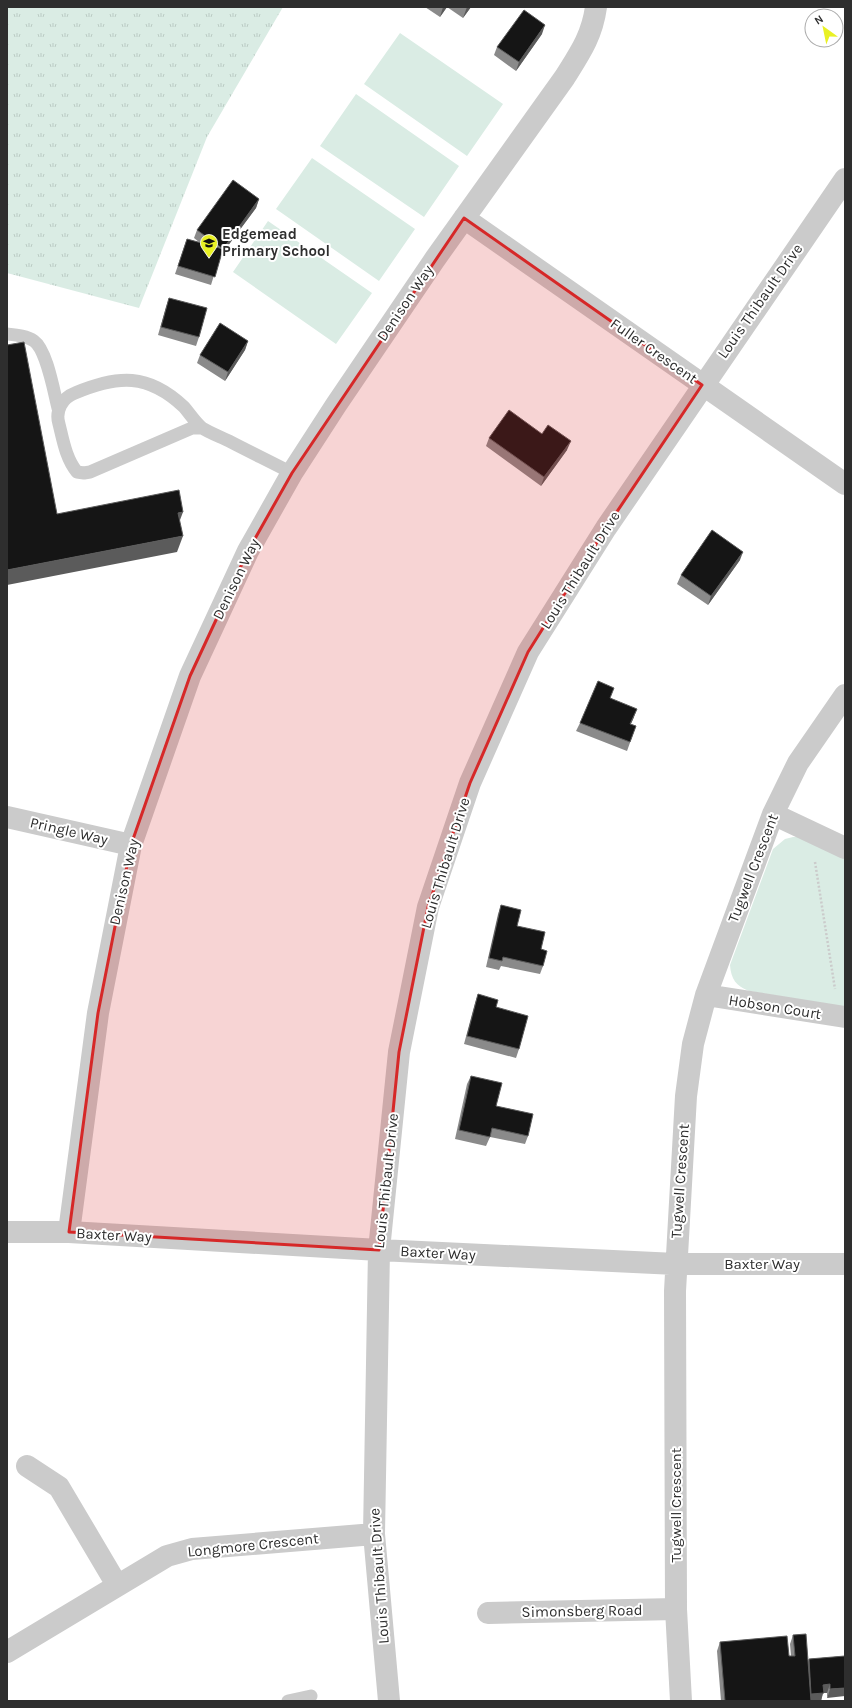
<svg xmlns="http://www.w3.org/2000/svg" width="852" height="1708" font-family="Karla,sans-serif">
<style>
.grass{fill:url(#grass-tufts)}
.green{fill:#daece4}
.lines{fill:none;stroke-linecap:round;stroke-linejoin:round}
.path{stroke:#cbcbcb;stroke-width:2.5;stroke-dasharray:2 2;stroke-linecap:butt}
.lane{stroke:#cbcbcb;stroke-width:13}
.street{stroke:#cbcbcb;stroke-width:22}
.wall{fill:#8a8a8a}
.shaded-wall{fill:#5b5b5b}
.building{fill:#151515;stroke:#5b5b5b}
.marked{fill:#d62828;fill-opacity:0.2;stroke:#d62828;stroke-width:3;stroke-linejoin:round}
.labels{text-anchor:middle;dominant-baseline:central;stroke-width:4;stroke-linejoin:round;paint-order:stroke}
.poi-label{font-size:15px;font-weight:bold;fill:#2e2e2e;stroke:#fff;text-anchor:start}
.street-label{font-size:15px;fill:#2e2e2e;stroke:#fff}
</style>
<defs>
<pattern id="grass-tufts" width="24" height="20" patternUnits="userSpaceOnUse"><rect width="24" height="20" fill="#daece4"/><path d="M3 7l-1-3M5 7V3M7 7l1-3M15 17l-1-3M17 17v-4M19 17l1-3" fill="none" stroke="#bbcbc4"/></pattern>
</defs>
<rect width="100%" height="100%" fill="#fff"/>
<path class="grass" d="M7 7H283L207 137 139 308 7 273Z"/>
<path class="green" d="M400 33 503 104 467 156 364 84Z
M356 94 459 166 424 217 320 146Z
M312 158 415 229 379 281 276 209Z
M268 221 372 293 336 344 233 272Z
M793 837H802L845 859V1007L749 991C736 986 731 979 730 965L773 849 785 839Z"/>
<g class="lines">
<path class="path" d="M815 862 835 989"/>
<path class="lane" d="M7 334C16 335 27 336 34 341 47 350 54 393 58 408
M202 428H192L90 472 84 473 77 472C66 459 63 440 59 424 55 411 62 398 75 393 118 375 148 373 184 407 190 414 195 422 202 428 210 433 221 437 229 441 250 452 271 462 292 473
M288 1701 311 1696"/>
<path class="street" d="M464 218 845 484
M773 814 845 848
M7 817 131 845
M706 995 845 1017
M7 1232H69L379 1250 676 1264H845
M69 1232 98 1013 131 845 190 676 248 551 292 473 336 405 435 259 565 77C580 53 592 36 596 7
M27 1466 59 1487 117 1585
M488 1613 676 1609
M7 1652 167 1556 192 1549 374 1534
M389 1701 374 1534 379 1250 399 1052 428 907 470 783 528 652 606 528 845 179
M681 1701 676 1609 675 1291 686 1096 693 1044 706 995 773 814 798 763 845 695"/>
</g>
<path class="wall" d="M425 7H471L463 18 447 7 440 17Z
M542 34 516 71 494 55 497 47Z
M259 199 256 208 220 256 211 285 175 274 187 239 199 242 194 238 197 230Z
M169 298 199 337 196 346 158 335 166 307Z
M248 341 245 350 225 381 197 363 200 355Z
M542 434 567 450 541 486 486 446 489 438Z
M740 560 708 605 677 584 681 575Z
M611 698 634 717 631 724 636 726 627 751 576 731 580 723Z
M501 905 517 926 541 949 543 966 540 974 501 966 499 970 486 967 498 914Z
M478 994 496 1007 519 1049 516 1058 464 1044 475 1003Z
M471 1076 496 1106 528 1136 525 1144 490 1137 486 1146 455 1139 467 1084Z
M793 1635 808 1661 809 1659 845 1656 827 1698V1693H823L821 1701H721L717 1651 720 1642 791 1656 790 1644Z"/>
<path class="shaded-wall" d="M443 7H447L440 17Z
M467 7H471L463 18Z
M545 25 542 34 516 71 519 62Z
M259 199 256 208 219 258 223 249Z
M248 341 245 350 225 381 228 372Z
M571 441 567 450 541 486 544 477Z
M183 512 177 528 178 513Z
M183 536 177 552 7 585V570Z
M743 552 740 560 708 605 711 596Z
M637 709 634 717 627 732 630 724Z
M830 1684 827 1693H823L821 1701H809L811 1694 823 1685Z
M845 1688V1696L827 1698 830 1689Z"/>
<path class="building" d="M524 10 545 25 519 62 497 47Z
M233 180 259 199 223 249 197 230Z
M187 239 223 249 215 277 178 266Z
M169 298 207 308 199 337 161 327Z
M220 323 248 341 228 372 200 355Z
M24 342 57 514 179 490 183 512 178 513 183 536 7 570V345Z
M509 410 542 434 548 425 571 441 544 477 489 438Z
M712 530 743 552 711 596 681 575Z
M598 681 614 688 610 698 637 709 630 724 636 726 630 742 580 723Z
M501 905 521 910 517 926 545 932 541 949 547 951 543 966 503 957 502 961 489 958Z
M478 994 498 1000 496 1007 528 1016 519 1049 467 1036Z
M471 1076 502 1083 496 1106 533 1114 528 1136 492 1128 490 1137 459 1130Z
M806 1634 811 1701H725L720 1642 787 1636 789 1656H795L793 1635Z
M845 1656V1688L830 1689V1684L823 1685 824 1693 811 1694 809 1659Z"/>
<path class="marked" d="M464 218 702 385 606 528 528 652 470 783 428 907 399 1052 379 1250 69 1232 98 1013 131 845 190 676 248 551 292 473Z"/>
<defs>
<g id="school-pin" transform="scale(0.9)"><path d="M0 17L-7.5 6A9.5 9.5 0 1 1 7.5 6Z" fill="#e9f124" stroke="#fff"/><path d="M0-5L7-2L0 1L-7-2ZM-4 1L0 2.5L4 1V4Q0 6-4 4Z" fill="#111"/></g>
</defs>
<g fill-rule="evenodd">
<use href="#school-pin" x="209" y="243"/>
</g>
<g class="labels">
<g class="poi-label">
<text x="222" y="234">Edgemead<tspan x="222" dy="17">Primary School</tspan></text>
</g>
<g class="street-label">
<text transform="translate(760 301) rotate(-55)">Louis Thibault Drive</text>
<text transform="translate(405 303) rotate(-56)">Denison Way</text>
<text transform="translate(654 351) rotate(35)">Fuller Crescent</text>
<text transform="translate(580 570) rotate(-58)">Louis Thibault Drive</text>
<text transform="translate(236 579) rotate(-64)">Denison Way</text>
<text transform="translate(69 831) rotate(13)">Pringle Way</text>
<text transform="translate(445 863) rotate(-73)">Louis Thibault Drive</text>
<text transform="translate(753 868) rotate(-69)">Tugwell Crescent</text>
<text transform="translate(124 882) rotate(-77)">Denison Way</text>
<text transform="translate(775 1007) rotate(9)">Hobson Court</text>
<text transform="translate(386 1181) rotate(-84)">Louis Thibault Drive</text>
<text transform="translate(680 1181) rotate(-86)">Tugwell Crescent</text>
<text transform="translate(114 1235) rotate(3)">Baxter Way</text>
<text transform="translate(438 1253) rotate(3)">Baxter Way</text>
<text x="762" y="1264">Baxter Way</text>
<text transform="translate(676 1505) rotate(-90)">Tugwell Crescent</text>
<text transform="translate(253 1545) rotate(-6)">Longmore Crescent</text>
<text transform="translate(379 1576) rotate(-94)">Louis Thibault Drive</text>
<text transform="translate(582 1611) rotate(-1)">Simonsberg Road</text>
</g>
</g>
<rect width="852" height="1708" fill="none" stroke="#2e2e2e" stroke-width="16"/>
<g transform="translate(824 28) rotate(327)"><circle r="19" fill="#ffffff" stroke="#ababab"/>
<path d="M0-3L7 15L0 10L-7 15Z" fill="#e9f124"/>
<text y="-6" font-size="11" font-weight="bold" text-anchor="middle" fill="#2e2e2e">N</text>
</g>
</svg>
